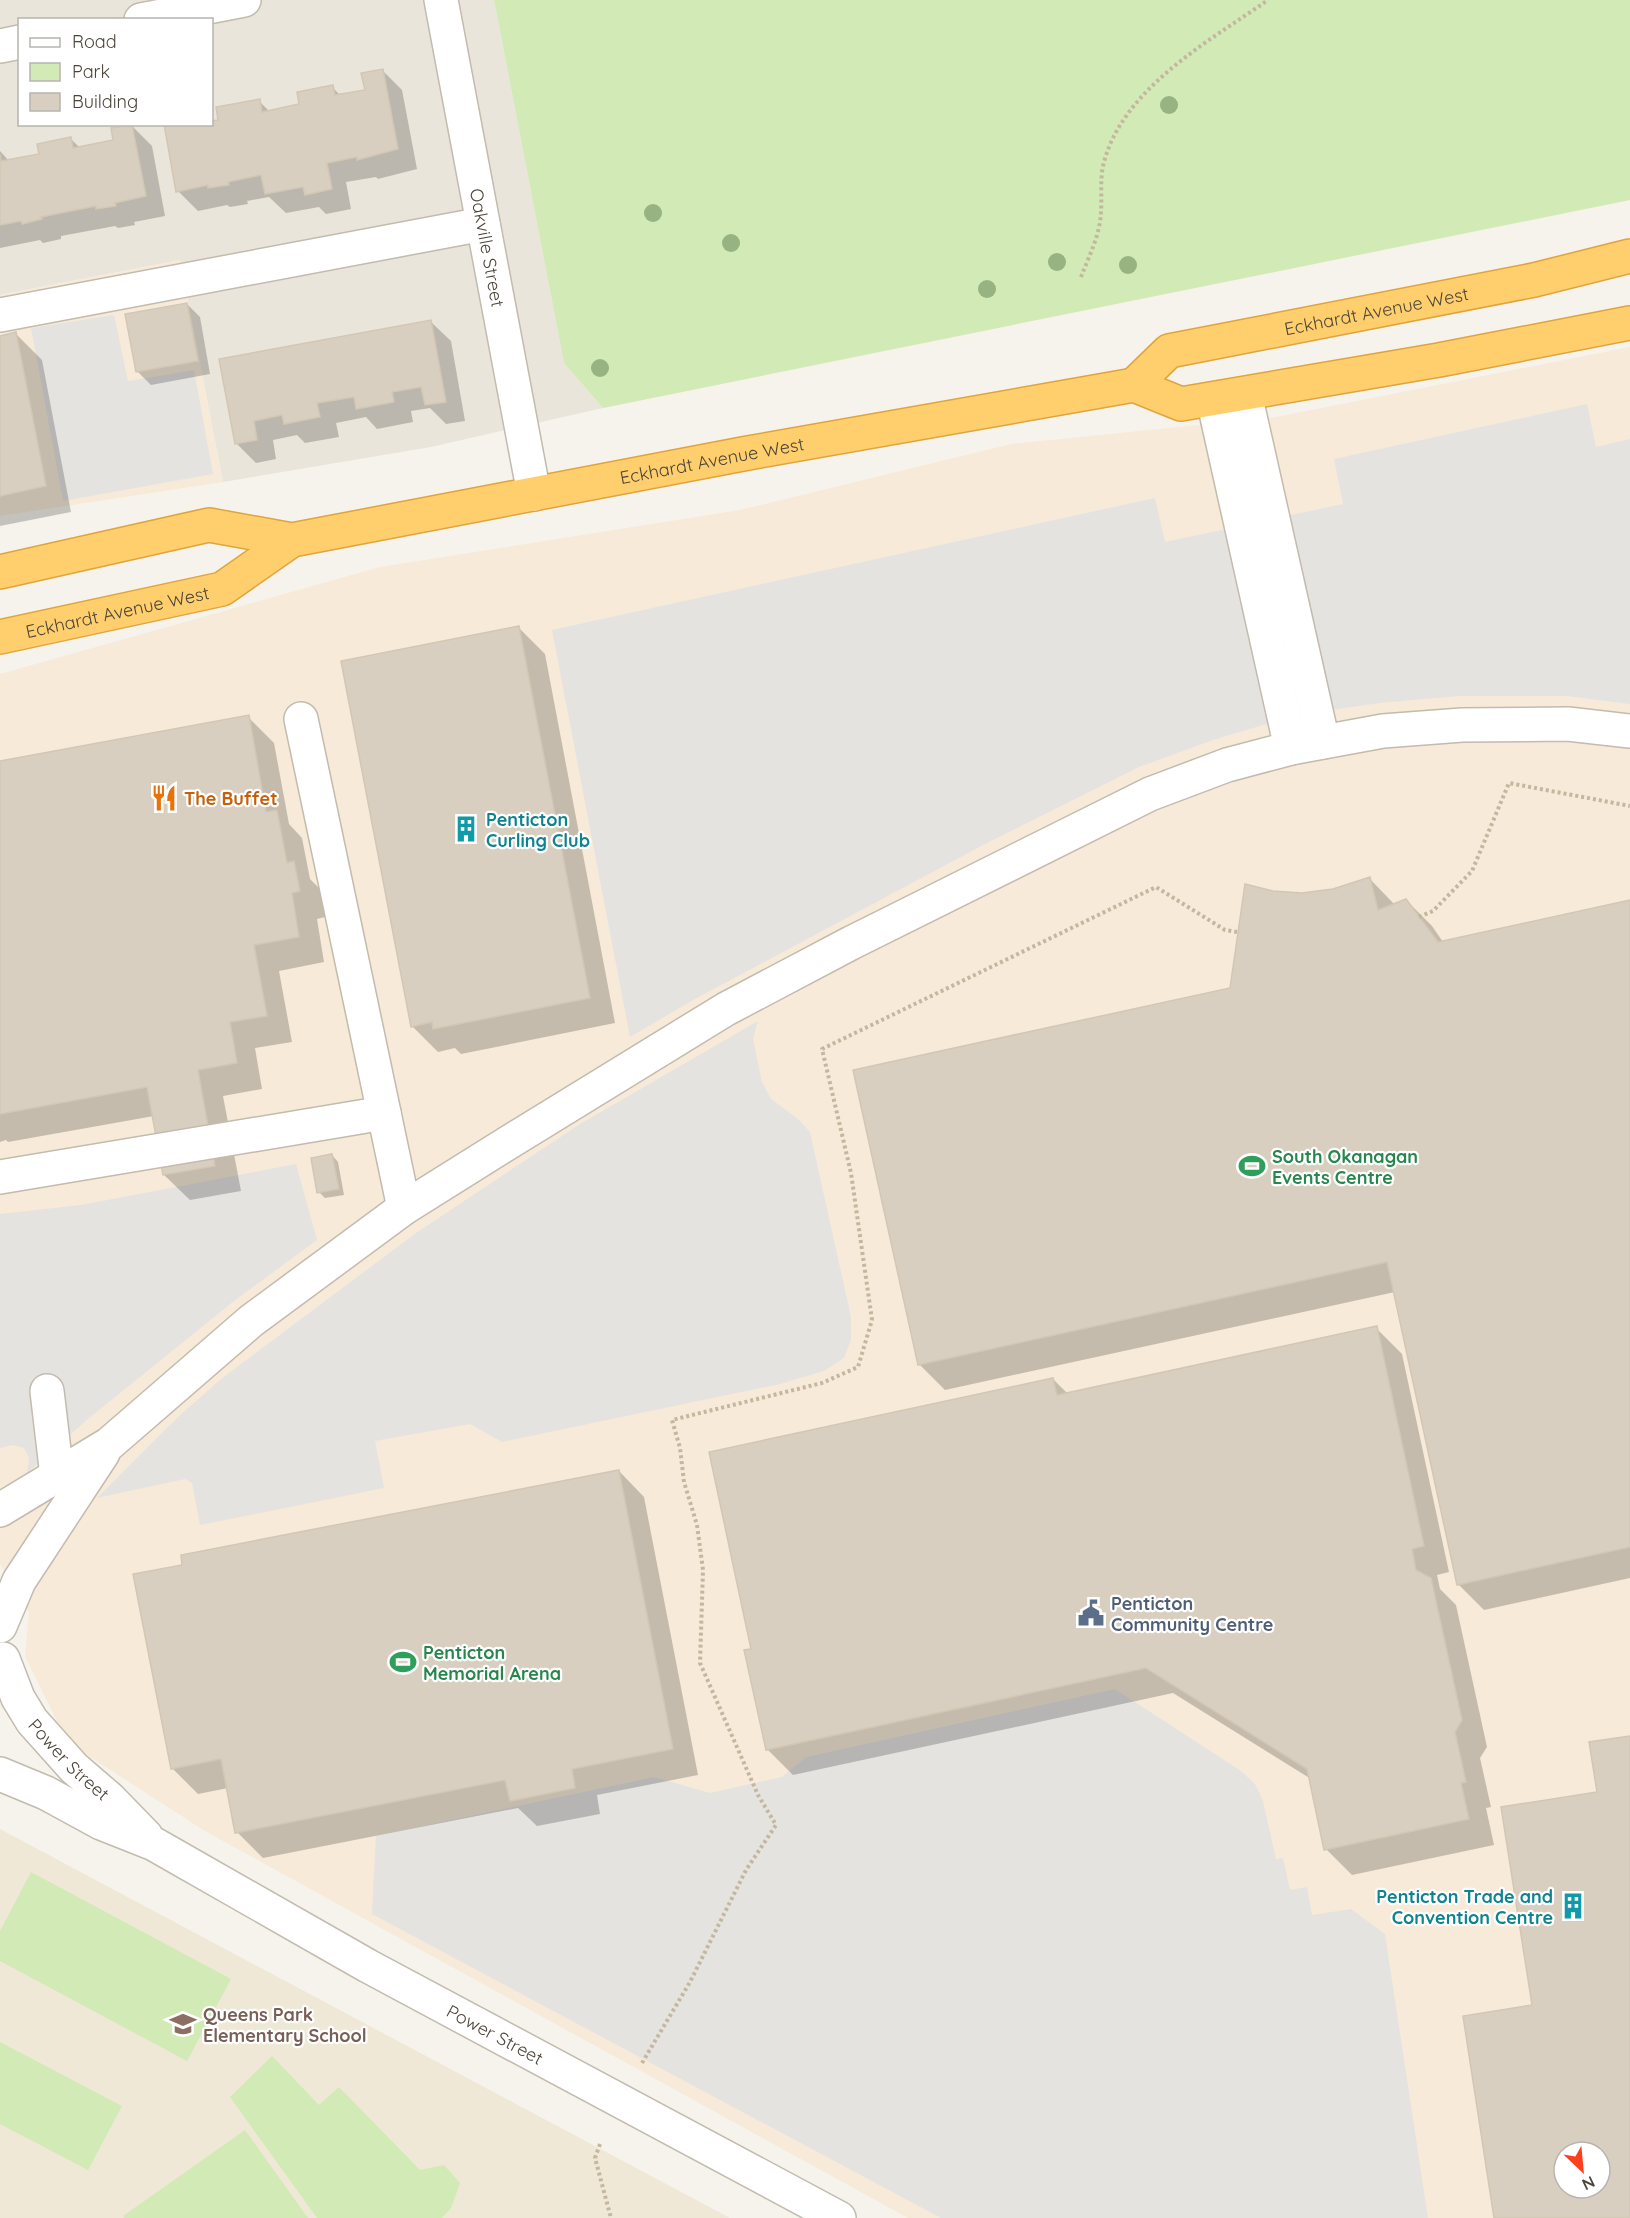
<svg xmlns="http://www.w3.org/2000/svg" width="1630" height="2218" font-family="Quicksand,sans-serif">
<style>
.residential{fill:#eae5da;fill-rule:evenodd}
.commercial{fill:#f7ead8;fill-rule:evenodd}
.education{fill:#efe8d6}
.green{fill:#d2eab5}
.parking{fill:#e5e3e0}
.shadow{fill:#0003}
.building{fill:#d8cfc1;stroke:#d3c7b4;stroke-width:1.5;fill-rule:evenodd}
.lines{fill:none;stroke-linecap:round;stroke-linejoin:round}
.minor-casing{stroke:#c2bbae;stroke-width:36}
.highway-casing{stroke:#e0a43c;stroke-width:36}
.path{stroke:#c4b79f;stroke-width:4;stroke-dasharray:3 3;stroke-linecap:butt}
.minor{stroke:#fff;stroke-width:33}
.highway{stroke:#ffcf6e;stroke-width:33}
.tree{fill:#97b381}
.labels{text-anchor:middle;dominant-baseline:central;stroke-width:4.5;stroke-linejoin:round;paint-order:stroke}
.street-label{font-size:18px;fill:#4b4439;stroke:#fff}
.food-label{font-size:18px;font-weight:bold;fill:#c56008;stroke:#fff;text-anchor:start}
.culture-label{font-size:18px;font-weight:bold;fill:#0d838f;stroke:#fff;text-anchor:start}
.leisure-label{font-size:18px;font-weight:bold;fill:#27864d;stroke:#fff;text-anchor:start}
.service-label{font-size:18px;font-weight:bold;fill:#4e5e75;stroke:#fff;text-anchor:start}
.education-label{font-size:18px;font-weight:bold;fill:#785e54;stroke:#fff;text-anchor:start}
</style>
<rect width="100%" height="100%" fill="#f6f3ec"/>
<path class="residential" d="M0 0H494L564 363 603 408 431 447 223 482 180 260 0 295ZM20 20H212V124H20Z"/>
<path class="commercial" d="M180 260 223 482 0 516V295Z
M1630 347V2218H908L205 1831 67 1742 25 1656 29 1613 0 1564V674L380 567 740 510 1011 444 1276 417ZM1564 2152H1600V2188H1564Z"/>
<path class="education" d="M0 1829 730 2218H0Z"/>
<path class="green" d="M494 0H1630V200L603 408 564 363Z
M31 1872 231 1979 187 2061 0 1961V1931Z
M0 2042 122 2106 88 2170 0 2124Z
M272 2056 319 2105 339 2087 420 2170 444 2165 460 2183 451 2208 442 2218H317L230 2097Z
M245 2130 308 2218H124L123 2216Z"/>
<path class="parking" d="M114 315 128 381 194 370 213 474 63 501 31 328Z
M1587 404 1596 447 1630 439V704L1567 696H1459L1379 703 1325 711 1270 723 1216 739 1139 767 985 844 695 999 630 1037 552 630 1155 498 1165 542 1343 504 1334 459Z
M758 1021 753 1039 762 1082 771 1099 798 1119 810 1132 851 1317V1340L844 1358 824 1371 780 1384 502 1442 470 1424 375 1441 384 1488 200 1525 192 1483 185 1479 97 1498 179 1416 221 1379 416 1233 580 1124Z
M296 1164 317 1240 234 1301 88 1419 27 1473 29 1458 24 1448 13 1445 0 1448V1214L81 1205Z
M1115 1689 1241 1771 1255 1784 1263 1801 1276 1859 1283 1858 1290 1890 1307 1887 1312 1915 1351 1909 1385 1934 1428 2218H941L372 1914 376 1836 654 1777 710 1793 782 1777 806 1757Z"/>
<path class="shadow" d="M382 70 402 90 417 169 378 179 376 177 346 182 351 209 326 214 319 207 286 213 269 197 247 201 248 204 230 207 227 205 198 211 178 191 212 123 220 121 259 101 270 112 301 105 332 87 341 96 366 91Z
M132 126 152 146 165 216 134 222 135 225 118 228 115 226 61 236V239L43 243 40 240 0 248V151L9 161 41 155 71 139 80 148 115 141Z
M187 304 200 317 210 374 151 385 138 372Z
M431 322 451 341 465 421 446 424 430 408 411 411 413 422 377 429 366 417 336 423 339 437 305 443 297 435 273 440 276 459 256 463 236 443 221 360Z
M16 334 42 360 71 512 0 526V337Z
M519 628 545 654 615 1023 461 1054 455 1048 438 1052 412 1026Z
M248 717 274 743 289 824 302 838 310 879 320 889 325 917 317 919 324 962 279 971 292 1042 255 1048 262 1089 223 1096 241 1191 190 1200 164 1175 154 1116 8 1142 6 1140 0 1142V762Z
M1370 879 1395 905 1406 900 1432 926 1443 942 1630 901V1578L1484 1610 1458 1584 1395 1292 945 1390 919 1364 1232 989 1273 892 1302 894 1334 891Z
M332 1155 338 1162 344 1195 325 1198 319 1192Z
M1376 1328 1402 1354 1449 1572 1437 1575 1440 1589 1456 1605 1487 1747 1480 1758 1491 1807 1486 1808 1494 1845 1352 1875 1326 1849 1311 1779 1173 1693 793 1775 767 1749 753 1650 1053 1379 1068 1394Z
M619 1471 644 1497 698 1775 597 1795 600 1814 537 1826 518 1808 263 1858 237 1832 228 1788 198 1794 172 1768Z"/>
<path class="building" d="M383 69 398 149 357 160V157L327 163 332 189 305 195 303 187 265 194 261 175 228 182 229 185 208 188V185L176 192 164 124H212V121L218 120 216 107 260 99 262 112 299 104 297 92 333 85 335 95 365 90 361 73Z
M132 125 146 196 115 203 116 206 96 209V206L41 217 42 219 22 224 21 221 0 225V154L1 161 39 154 37 144 71 137 73 148 113 140 111 128Z
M187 303 198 361 136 372 125 314Z
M431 320 446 402 425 405 421 387 392 392 394 402 356 409 354 397 317 403 320 417 284 424 282 415 254 421 257 440 235 444 219 359Z
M16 332 46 486 0 496V336Z
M519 626 590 998 433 1029 432 1022 411 1027 341 661Z
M249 715 266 812 277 810 287 863 294 861 300 891 292 893 299 937 254 945 267 1016 230 1022 237 1063 198 1070 215 1166 163 1175 147 1087 0 1114V761Z
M1370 877 1378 910 1406 899 1438 942 1630 900V1547L1457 1585 1387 1262 918 1365 853 1070 1230 988 1245 884 1273 891 1302 893 1333 889Z
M332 1154 339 1189 317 1193 311 1158Z
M1377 1326 1424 1546 1412 1549 1416 1570 1431 1578 1462 1720 1455 1732 1466 1782 1461 1783 1469 1819 1324 1850 1307 1769 1146 1668 766 1750 744 1650 751 1649 709 1452 1053 1378 1057 1395Z
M619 1470 673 1749 572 1769 575 1788 510 1801 505 1780 235 1833 221 1759 171 1769 133 1574 182 1565 181 1555Z
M1630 1736V2218H1494L1463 2016 1532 2005 1501 1807 1597 1792 1589 1742ZM1564 2152H1600V2188H1564Z"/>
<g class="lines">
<g class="minor-casing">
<g id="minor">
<path id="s1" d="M441 0 534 494"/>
<path d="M141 20 244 0"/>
<path d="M0 46 20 42"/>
<path d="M0 315 483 224"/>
<path d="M1245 394 1323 742"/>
<path d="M1213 399 1291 748"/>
<path d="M301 719 404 1208"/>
<path d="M0 1177 384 1113"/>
<path d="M47 1391 57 1476"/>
<path d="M0 1510 109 1444 251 1321 404 1208 511 1141 726 1009 851 943 1150 794 1227 765 1291 748 1383 731 1462 725 1568 724 1630 731"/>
<path d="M0 1626 19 1581 103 1453"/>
<path id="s2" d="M3 1659 18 1698 32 1721 74 1768 110 1799 146 1836"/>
<path id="s3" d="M0 1774 46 1793 101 1823 154 1844 368 1966 839 2218"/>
</g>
</g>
<g class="highway-casing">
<g id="highway">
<path id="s4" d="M1134 385 1169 351 1534 280 1630 256"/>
<path id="s5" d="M0 572 209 525 292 540 748 453 1134 385 1181 404 1439 360 1630 323"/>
<path id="s6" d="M0 637 222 589 292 540"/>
</g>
</g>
<path class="path" d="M1081 277C1089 256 1100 235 1101 212 1102 197 1100 180 1103 166 1121 89 1208 42 1268 0
M1419 917 1433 911 1472 871 1509 783 1630 806
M642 2063 690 1982 746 1870 776 1825 758 1795 700 1663 703 1570 697 1525 684 1482 680 1448 672 1420 822 1383 858 1367 872 1320 851 1173 822 1049 1156 887 1225 930 1237 932
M600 2144 595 2158 611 2218"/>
<use href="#minor" class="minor"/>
<use href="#highway" class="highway"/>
</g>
<g class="tree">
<circle cx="1169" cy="105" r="9"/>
<circle cx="653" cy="213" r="9"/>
<circle cx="731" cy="243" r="9"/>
<circle cx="1057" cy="262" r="9"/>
<circle cx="1128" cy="265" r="9"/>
<circle cx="987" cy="289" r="9"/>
<circle cx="600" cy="368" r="9"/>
</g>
<defs>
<g id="restaurant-bare" transform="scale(2.07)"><path d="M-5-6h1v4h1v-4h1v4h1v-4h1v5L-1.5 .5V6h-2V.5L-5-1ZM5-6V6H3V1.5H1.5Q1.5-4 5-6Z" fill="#e8710a" stroke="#fff" stroke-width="2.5" paint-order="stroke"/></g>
<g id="building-bare" transform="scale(2.07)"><path d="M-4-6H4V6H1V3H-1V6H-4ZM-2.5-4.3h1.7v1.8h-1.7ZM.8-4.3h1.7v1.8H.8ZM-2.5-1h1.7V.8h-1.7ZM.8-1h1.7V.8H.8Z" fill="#0f9aa8" stroke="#fff" stroke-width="2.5" paint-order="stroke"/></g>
<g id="stadium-bare" transform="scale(2.07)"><path d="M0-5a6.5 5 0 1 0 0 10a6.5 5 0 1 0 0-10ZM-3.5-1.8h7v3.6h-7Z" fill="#2e9e5b" stroke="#fff" stroke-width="2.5" paint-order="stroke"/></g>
<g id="civic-bare" transform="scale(2.07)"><path d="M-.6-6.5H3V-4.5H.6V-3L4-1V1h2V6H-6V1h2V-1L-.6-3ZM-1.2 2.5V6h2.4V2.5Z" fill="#5c6f8a" stroke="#fff" stroke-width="2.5" paint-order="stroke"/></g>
<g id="school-bare" transform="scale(2.07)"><path d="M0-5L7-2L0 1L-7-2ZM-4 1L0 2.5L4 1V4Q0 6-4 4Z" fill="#8d6e63" stroke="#fff" stroke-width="2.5" paint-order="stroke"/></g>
</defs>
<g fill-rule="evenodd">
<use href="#restaurant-bare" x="164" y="798"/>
<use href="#building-bare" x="466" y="829"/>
<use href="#stadium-bare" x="1252" y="1166"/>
<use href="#civic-bare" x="1091" y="1613"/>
<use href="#stadium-bare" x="403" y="1662"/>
<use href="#building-bare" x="1573" y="1906"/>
<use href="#school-bare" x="183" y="2024"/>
</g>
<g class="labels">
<g class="street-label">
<text stroke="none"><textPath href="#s1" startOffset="252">Oakville Street</textPath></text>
<text stroke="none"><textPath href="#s4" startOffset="260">Eckhardt Avenue West</textPath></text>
<text stroke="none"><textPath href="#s5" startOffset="726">Eckhardt Avenue West</textPath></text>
<text stroke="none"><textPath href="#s6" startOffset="120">Eckhardt Avenue West</textPath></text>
<text stroke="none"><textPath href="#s2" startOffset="122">Power Street</textPath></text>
<text stroke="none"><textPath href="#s3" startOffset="560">Power Street</textPath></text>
</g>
<g class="food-label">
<text x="184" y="798">The Buffet</text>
</g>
<g class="culture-label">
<text x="486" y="819">Penticton<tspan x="486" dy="21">Curling Club</tspan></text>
<text x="1553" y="1896" text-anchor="end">Penticton Trade and<tspan x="1553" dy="21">Convention Centre</tspan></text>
</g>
<g class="leisure-label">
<text x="1272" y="1156">South Okanagan<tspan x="1272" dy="21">Events Centre</tspan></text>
<text x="423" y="1652">Penticton<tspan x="423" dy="21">Memorial Arena</tspan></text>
</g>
<g class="service-label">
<text x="1111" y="1603">Penticton<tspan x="1111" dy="21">Community Centre</tspan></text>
</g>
<g class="education-label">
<text x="203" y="2014">Queens Park<tspan x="203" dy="21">Elementary School</tspan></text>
</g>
</g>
<rect x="18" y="18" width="195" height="108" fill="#ffffff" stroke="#b7b4b0" stroke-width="1.5"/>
<rect x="30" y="38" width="30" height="9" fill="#ffffff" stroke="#b7b4b0" stroke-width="1.5"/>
<text x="72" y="48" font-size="18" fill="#4b4439">Road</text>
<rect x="30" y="63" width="30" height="18" fill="#d2eab5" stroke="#b7b4b0" stroke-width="1.5"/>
<text x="72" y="78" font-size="18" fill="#4b4439">Park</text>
<rect x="30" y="93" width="30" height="18" fill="#d8cfc1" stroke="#b7b4b0" stroke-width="1.5"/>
<text x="72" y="108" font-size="18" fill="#4b4439">Building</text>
<g transform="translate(1582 2170) rotate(154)"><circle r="28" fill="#ffffff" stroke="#b7b4b0" stroke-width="1.5"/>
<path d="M0-4.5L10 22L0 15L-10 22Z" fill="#fc3f1d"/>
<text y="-9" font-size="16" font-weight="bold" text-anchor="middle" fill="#4b4439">N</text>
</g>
</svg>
